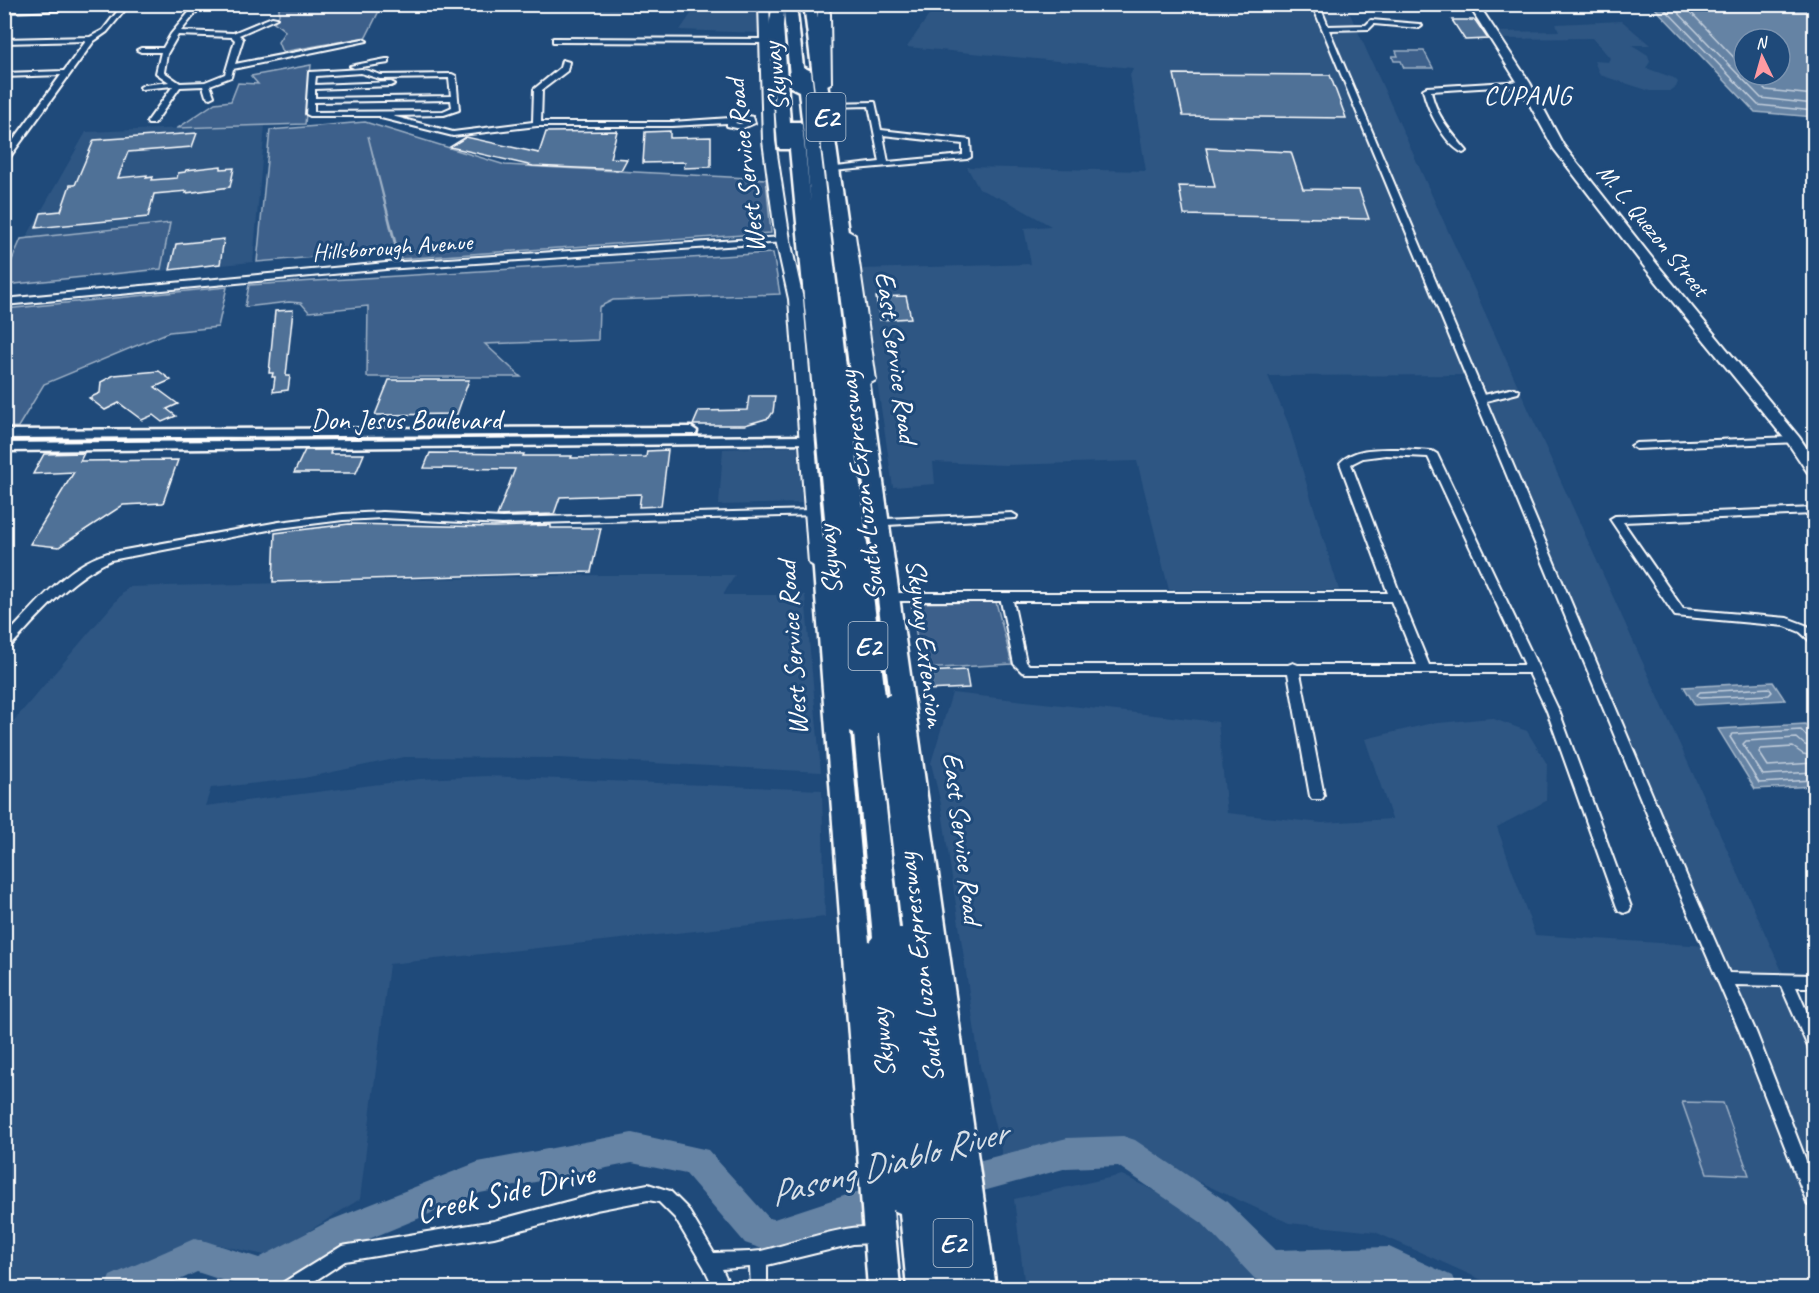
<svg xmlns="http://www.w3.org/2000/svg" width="1819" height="1293" font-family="Caveat,sans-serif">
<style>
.built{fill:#2e5683}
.green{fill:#3c618b;stroke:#9eb0c5;stroke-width:1.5}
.water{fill:#6583a4;stroke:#a3b5c8;stroke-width:1.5;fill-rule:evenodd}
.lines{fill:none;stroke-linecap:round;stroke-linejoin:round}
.shore{stroke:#c1cddb;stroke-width:1.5}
.river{fill:#6583a4;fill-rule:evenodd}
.building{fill:#507197;stroke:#fff;stroke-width:1.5}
.minor-casing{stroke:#fff;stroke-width:4}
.tertiary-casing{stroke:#fff;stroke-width:5}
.secondary-casing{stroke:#fff;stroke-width:4}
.motorway-casing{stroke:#fff;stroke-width:5}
.minor{fill:#1f4a7a;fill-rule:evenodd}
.tertiary{fill:#1f4a7a;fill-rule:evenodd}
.secondary{fill:#1f4a7a;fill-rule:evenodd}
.motorway{fill:#1f4a7a;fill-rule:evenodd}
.labels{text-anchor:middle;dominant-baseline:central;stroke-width:6;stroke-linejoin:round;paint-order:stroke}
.far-street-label{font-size:24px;fill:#fff;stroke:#1f4a7a}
.far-quarter-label{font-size:27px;letter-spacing:1.5px;fill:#fff;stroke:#1f4a7a}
.shield{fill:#1f4a7a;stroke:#bcc9d7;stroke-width:1.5}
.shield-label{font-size:27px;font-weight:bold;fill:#fff}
.street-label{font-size:28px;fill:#fff;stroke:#1f4a7a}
.near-street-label{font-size:33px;fill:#fff;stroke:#1f4a7a}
.near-water-label{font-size:36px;font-style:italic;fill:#d8e0e8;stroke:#1f4a7a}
</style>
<rect width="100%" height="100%" fill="#1f4a7a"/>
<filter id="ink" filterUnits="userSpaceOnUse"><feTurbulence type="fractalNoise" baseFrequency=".0167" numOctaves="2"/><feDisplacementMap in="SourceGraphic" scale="12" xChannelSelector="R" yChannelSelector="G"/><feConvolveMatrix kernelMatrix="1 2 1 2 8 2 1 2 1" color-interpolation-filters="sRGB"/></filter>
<g filter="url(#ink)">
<path class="built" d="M541 5H758L759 33 680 30 691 14 539 9Z
M936 5H1346L1814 1042V1288H1500L1375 1232 1289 1223 1123 1147 1005 1166 980 1066 941 804 931 763 952 693 1218 722 1227 813 1322 823 1392 819 1365 739 1428 724 1491 718 1527 731 1547 764 1546 801 1497 827 1535 935 1706 946 1463 375 1268 376 1288 423 1339 590H1169L1137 461 1005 465 933 462 935 484 893 487 860 269 1031 264 1024 228 1051 226 1009 202 979 189 967 167 1146 171 1130 75 1133 68 907 47Z
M1622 21 1650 45H1632L1648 55 1650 62 1646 68 1674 78 1678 82 1676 87 1670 91H1650L1600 75 1594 61 1608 62 1610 58 1593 38 1499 39 1493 32 1559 31 1556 24Z
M265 125 253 262 5 286V275L86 132Z
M797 446 802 503 719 505 723 449Z
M600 575H735L723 595H805L821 772 558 758 404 757 304 778 211 788 205 806 420 779 487 776 822 790 825 917 389 964 360 1199 269 1256 202 1241 94 1288H5V731L128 587Z
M1122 1175 1197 1212 1242 1242 1296 1259 1392 1268 1436 1288H1025L1014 1199Z"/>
<path class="green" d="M279 5H382L366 37 282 52 278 42 285 31 274 22 279 15Z
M1396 51H1424L1433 68H1404L1401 61H1394L1392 56H1398Z
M311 65 305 124 178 128 215 103 231 101 238 83 258 84 251 76Z
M365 122 505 165 766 179 771 233 400 259 368 136 396 250 257 262 270 130Z
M170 223 161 269 5 285V276L21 239Z
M773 253 780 294 613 300 599 307 598 340 485 344 521 377H367L368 306 309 312 301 303 289 302 245 307 249 285Z
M227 287 218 327 169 332 44 384 18 427 5 428V309Z
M996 602 1012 664 922 669 911 603Z
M1682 1102 1723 1103 1749 1175 1707 1173Z"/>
<path class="water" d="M1652 5H1814V117L1755 112ZM1744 39H1780V75H1744Z
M1773 682 1785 700 1695 705 1684 687Z
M1805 724 1814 737V786L1755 789 1718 729Z"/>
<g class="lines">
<path class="shore" d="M1660 4 1758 105 1814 111
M1670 4 1761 98 1814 104
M1683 4 1744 68
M1751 75 1766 90 1814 95
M1769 688 1772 692 1769 695 1700 698 1697 695 1700 692Z
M1814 740 1809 739 1801 730 1733 734 1730 737 1759 783 1814 780
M1814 747 1805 745 1797 738 1746 741 1743 744 1763 775 1814 772
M1814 756 1803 754 1793 747 1761 749 1759 752 1768 766 1814 763"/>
<path class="river" d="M632 1133 708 1150 769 1218 774 1219 853 1193 894 1183 906 1188 911 1199 906 1210 774 1253 745 1243 686 1174 632 1163 480 1193 357 1244 273 1288H246L197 1272 162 1288H105L110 1276 196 1238 259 1258 331 1220 478 1162Z
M1123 1136 1135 1140 1226 1201 1276 1250 1389 1247 1452 1276 1457 1288H1402L1387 1281 1268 1284 1255 1279 1202 1223 1118 1166 1067 1168 947 1201 935 1196 930 1185 935 1174 947 1169 1067 1138Z"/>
</g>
<path class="building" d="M1452 20H1475L1488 39 1465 40Z
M1174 74 1330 75 1346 118 1183 116Z
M617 131 610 158 627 159 621 170 533 166 450 147 466 137 539 153 546 132Z
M670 131V138L711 137V167L684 168 685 162 643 163 645 132Z
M197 133 192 147 128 152 118 178 147 175 146 178 153 177 152 180 177 178 178 173 185 172 186 170 221 166V169L234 168 230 187 186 193 187 191 154 194 148 217 36 228 41 213 61 211 70 185H75L94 140Z
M1206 148 1291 152 1303 189 1359 190 1369 219 1184 215 1179 186 1215 187Z
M224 239 220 264 170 270 176 244Z
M906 296 911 318 880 320 876 297Z
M293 310 286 376H290L288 390 273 392 275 377H272L273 373H269L275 311Z
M159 371 171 380 155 387 178 404 167 409 176 416 162 422 153 415 142 420 119 403 105 410 89 398 100 393 101 382 114 375Z
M389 380H469L457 414 375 415Z
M749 396H775L773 412 769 418 745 425H693L699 411 747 410Z
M305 450H331L330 454H364L356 473H294Z
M668 450 661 506 639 507 641 494 560 497 554 514 497 516 515 469 424 468 430 453 524 454 523 456H572L571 458 646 457 647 451Z
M84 453 80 461 178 460 163 503 123 505 59 547 30 544 74 472 33 474 44 454Z
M349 524 493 527 551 525V528H601L591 572 273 582 275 533Z
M966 670 969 688 926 690 924 672Z"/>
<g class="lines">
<g class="minor-casing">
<path id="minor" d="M130 4 107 32 94 41 7 161H4V153L61 75 4 77V73L64 71 86 41 4 43V39L90 37 103 30 120 8 4 12V8Z
M196 4H248L200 8 181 31 233 33 272 17 277 18 239 35 243 39 235 64 363 39 367 41 233 69 231 77 210 85 214 96 210 98 206 96 203 86 180 87 154 124H148L147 122 173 86 141 89 140 87 144 85 169 82 156 73 161 52H141L137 50 141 48H163L171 34ZM178 35 232 37 235 40 225 74 205 82 180 83 164 72 167 54Z
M1312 4H1319L1328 26 1366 25 1371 20 1419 24 1422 26 1419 28 1374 24 1369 29 1329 30 1484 395 1514 388 1519 391 1518 393 1486 401 1687 877 1729 973 1814 975V987H1796L1814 1028V1050L1809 1049 1781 986 1735 985 1756 1032 1814 1181V1207L1808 1205 1806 1200 1740 1032 1673 877Z
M553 38 763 39 767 41 763 43 556 42H553Z
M386 59H389V63L354 68 350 66Z
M562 60 569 62 567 71 542 90 541 122H672L730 118 742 115 753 117 755 123 741 129 727 126V123L672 126H537L453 136 381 118 380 116H310L306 114 309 72 362 69 381 75 452 74 456 76 459 110 444 115 392 116 453 132 533 122 534 89 560 68ZM361 73 380 79 449 78 451 96 315 98V89L391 86 395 84 391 82 315 85 316 76ZM451 100 452 107 443 111 314 112V102ZM742 119 747 122 740 124 735 123Z
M1524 81 1528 83 1527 85 1431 91C1436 116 1451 132 1467 151L1463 153C1444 144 1427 109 1423 89L1427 87Z
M875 102 881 130 970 140 971 157 967 159 833 171 832 169 836 167 880 162 869 106 829 107 825 105 829 103ZM883 135 963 144V155L888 162Z
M783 237 787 240 786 242 386 269 4 305V299L386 263Z
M1794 437 1799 440 1798 442 1636 449 1631 446 1636 443Z
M1399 449 1432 451 1437 454 1559 711 1631 907 1629 911 1624 913 1619 911 1617 907 1547 711 1529 673H1300L1324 796 1322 799H1312L1310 796 1288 673H1026L1022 672 1014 664 1001 601H899L893 597 899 593H1388L1340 463C1354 447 1380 449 1399 449ZM1386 455 1428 457 1525 665H1429L1401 597 1351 464 1363 458ZM1013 601H1391L1417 665H1298L1293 663 1288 665H1029L1026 662Z
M1814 508V514L1623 522 1683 609 1787 618 1808 626 1814 632V642L1810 641 1800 632 1785 626 1675 616 1610 519 1615 516Z
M813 510 817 511 818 513 817 515 502 524 383 518 343 520 279 528 111 560C68 580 40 615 8 649L4 650V638C35 607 64 566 108 553L279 522 343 514 383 512 502 518Z
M1012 513 1017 516 1016 518 887 525 882 522 887 519Z
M648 1184 670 1191 687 1208 714 1253C730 1252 746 1253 761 1251 789 1245 855 1220 879 1229L881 1235 879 1241 873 1243 853 1244 767 1265V1288H751L750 1267 722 1269 731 1288H714L704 1267 675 1218 659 1202 648 1200 596 1210 494 1237 345 1261 304 1288H281L284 1282 342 1246 494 1221 596 1194Z"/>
</g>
<g class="tertiary-casing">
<path id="tertiary" d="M691 427 697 431 696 434 4 438V430Z
M808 436 814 440 813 443 4 451V443Z"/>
</g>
<g class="secondary-casing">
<path id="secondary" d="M759 4H769L775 141 790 240 803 299 825 563 817 568 809 563 789 299 776 240 763 141Z
M818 4H828L830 14 831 83 825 86 819 83 818 73Z
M1468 4H1478L1530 83 1563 145 1656 263 1799 437 1814 459V475L1808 473 1788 443 1646 269 1554 149 1518 83Z
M848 231 855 235 876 380 869 384 862 380 841 235Z"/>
</g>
<g class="motorway-casing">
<path id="motorway" d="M773 4H796L803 67 811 71 885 696 890 695 804 4H816L996 1288H907L900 1213 893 1210 900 1288H868L812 544 815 539H827L790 149H780L778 146 769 26ZM784 12 791 87 799 91 811 203 802 125 800 122H790L783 26ZM850 731 854 733 873 937 869 942ZM878 734H880L902 928H899Z"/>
</g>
<use href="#minor" class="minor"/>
<use href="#tertiary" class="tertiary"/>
<use href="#secondary" class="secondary"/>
<use href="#motorway" class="motorway"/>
</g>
</g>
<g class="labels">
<g class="far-street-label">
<text transform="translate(1653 230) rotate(51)">M. L. Quezon Street</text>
<text transform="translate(392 247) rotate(-4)">Hillsborough Avenue</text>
</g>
<g class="far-quarter-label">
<text x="1528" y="95">CUPANG</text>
</g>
<g class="shield">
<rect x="806.5" y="93" width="39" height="48" rx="4.5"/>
<rect x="848.5" y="622" width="39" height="48" rx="4.5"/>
<rect x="933.5" y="1219" width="39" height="48" rx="4.5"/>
</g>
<g class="shield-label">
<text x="826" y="117">E2</text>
<text x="868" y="646">E2</text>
<text x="953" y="1243">E2</text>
</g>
<g class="street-label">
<text transform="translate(775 77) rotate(-97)">Skyway</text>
<text transform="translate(745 166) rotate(-97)">West Service Road</text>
<text transform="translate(897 357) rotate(82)">East Service Road</text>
<text x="406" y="419">Don Jesus Boulevard</text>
<text transform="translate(861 486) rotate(-97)">South Luzon Expressway</text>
<text transform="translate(829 560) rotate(-96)">Skyway</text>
<text transform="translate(926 643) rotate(83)">Skyway Extension</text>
<text transform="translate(792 648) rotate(-94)">West Service Road</text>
<text transform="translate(963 838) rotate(83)">East Service Road</text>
<text transform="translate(920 968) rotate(-97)">South Luzon Expressway</text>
<text transform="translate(882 1043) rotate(-96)">Skyway</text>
</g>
<g class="near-street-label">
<text transform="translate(505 1192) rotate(-13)">Creek Side Drive</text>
</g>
<g class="near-water-label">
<text transform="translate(888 1163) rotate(-15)">Pasong Diablo River</text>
</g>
</g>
<rect width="1819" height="1293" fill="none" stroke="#1f4a7a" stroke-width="24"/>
<rect x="12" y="12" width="1795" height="1269" fill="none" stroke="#fff" stroke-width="2" filter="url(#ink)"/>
<g transform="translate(1762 57) rotate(355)"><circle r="28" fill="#1f4a7a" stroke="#7992af" stroke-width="1.5"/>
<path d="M0-4.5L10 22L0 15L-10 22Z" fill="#ff9aa2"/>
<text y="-9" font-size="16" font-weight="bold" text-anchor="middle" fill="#ffffff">N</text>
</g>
</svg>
